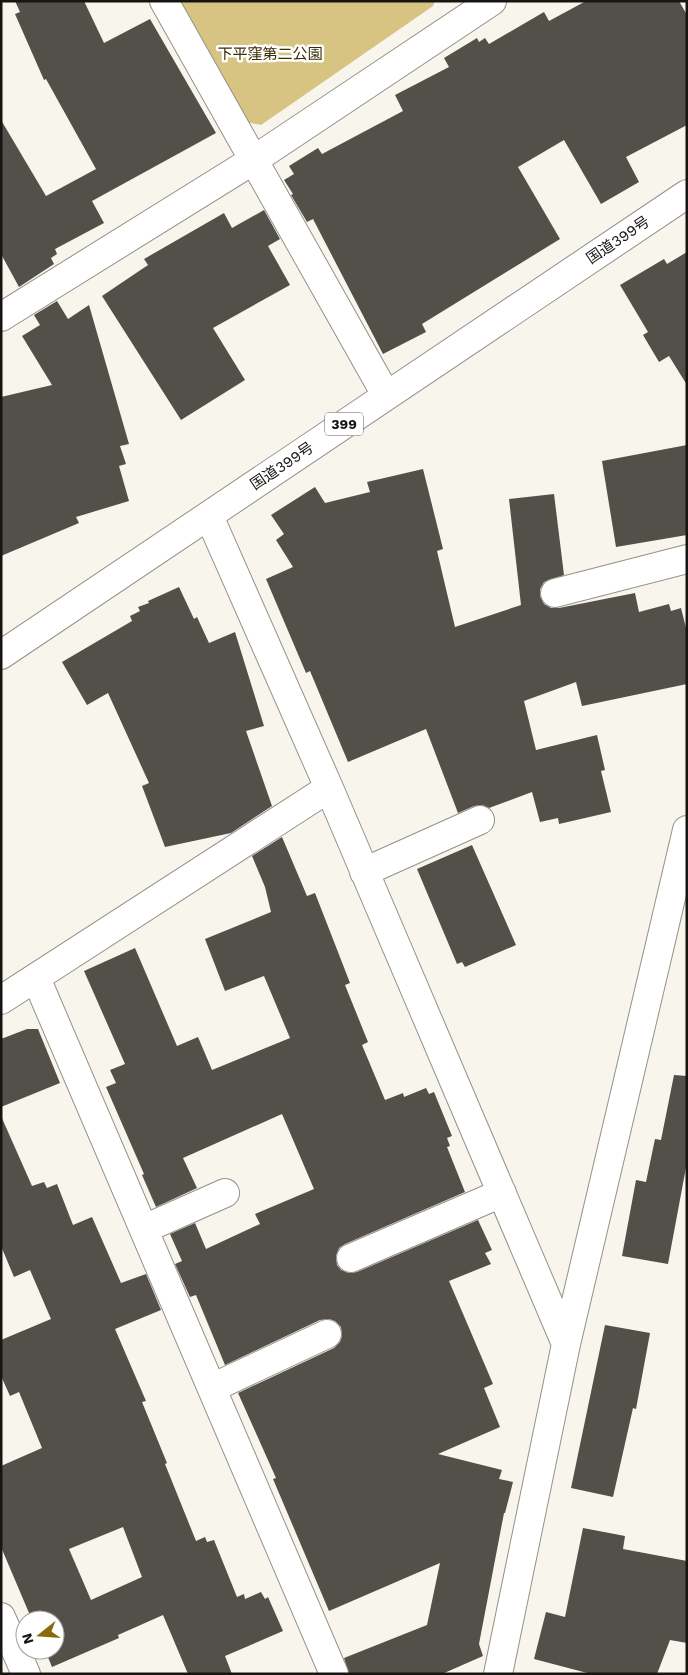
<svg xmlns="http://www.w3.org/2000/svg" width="688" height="1675" font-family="'Work Sans','Noto Sans JP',sans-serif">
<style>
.green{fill:#d7c382}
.building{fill:#525049;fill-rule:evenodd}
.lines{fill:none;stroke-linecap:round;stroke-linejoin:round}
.minor-casing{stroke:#939189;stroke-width:30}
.tertiary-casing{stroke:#939189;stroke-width:30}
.trunk-casing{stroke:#939189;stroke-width:30}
.minor{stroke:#fff;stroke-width:28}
.tertiary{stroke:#fff;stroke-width:28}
.trunk{stroke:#fff;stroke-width:28}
.labels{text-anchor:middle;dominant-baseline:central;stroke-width:5;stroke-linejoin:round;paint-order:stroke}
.shield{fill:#fff;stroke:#5c5b59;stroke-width:1}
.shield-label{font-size:14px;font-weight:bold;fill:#161512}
.park-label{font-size:15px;fill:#382d03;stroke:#fff}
.street-label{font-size:15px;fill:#161512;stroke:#fff}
</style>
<rect width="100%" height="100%" fill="#f8f5ed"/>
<path class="green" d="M179 1H435L433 6 261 125 246 122Z"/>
<path class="building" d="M15 1H84L104 43 150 19 216 133 92 201 104 223 55 249 57 254 51 258 54 264 19 287 1 254V120L46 196 96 169 46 79 44 80 15 14 20 12Z
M586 1H679L687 15V125L626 157 639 182 601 204 564 140 518 167 560 239 422 324 426 332 383 354 313 219 307 222 291 195 293 194 284 180 294 174 289 166 318 148 322 154 403 111 395 95 449 67 444 58 477 38 479 42 485 38 489 44 544 12 549 21Z
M264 210 280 239 268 246 290 285 213 328 245 380 181 420 102 296 148 265 144 259 224 213 232 228Z
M687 252V385L669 356 659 362 643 335 648 332 620 285 664 259 667 264Z
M57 301 68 319 89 305 129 444 120 446 126 464 119 466 129 501 76 517 79 523 1 556V397L52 385 22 336 40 325 34 315Z
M687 445V535L616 547 602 461Z
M423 469 443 549 437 551 455 627 521 605 509 499 554 494 564 575 544 582 540 589V596L544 604 551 608H559L635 593 639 612 669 604 671 611 681 608 687 632V684L582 706 576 682 524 701 536 750 597 735 605 770 601 771 611 812 559 824 558 818 540 822 532 792 489 808 482 805 474 806 458 813 426 729 348 762 310 671 306 673 266 579 293 567 276 540 284 534 271 515 315 487 325 503 370 492 367 482Z
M179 587 194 619 197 617 209 643 235 632 264 726 246 731 272 806 231 833 165 847 142 786 149 783 108 693 87 705 62 662 132 621 130 616 140 611 138 607 149 603 148 601Z
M282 837 307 896 315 893 338 952 350 983 345 985 368 1042 362 1045 385 1100 403 1093 404 1097 426 1088 429 1094 434 1092 452 1136 447 1138 450 1146 447 1147 465 1192 345 1244 339 1248 336 1256 337 1265 341 1270 349 1273 357 1272 478 1220 492 1250 485 1253 491 1264 449 1281 493 1384 484 1388 500 1427 438 1454 502 1470 499 1479 513 1482 505 1513H504L479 1644 483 1656 442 1674H349L344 1658 427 1625 440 1563 329 1611 273 1479 276 1478 238 1393 334 1348 340 1342 342 1336 341 1327 335 1321 329 1319 320 1320 225 1365 196 1295 190 1297 175 1264 182 1261 170 1234 195 1223 206 1249 260 1224 255 1214 314 1189 282 1114 183 1158 197 1188 156 1207 142 1175 144 1174 106 1087 116 1083 110 1070 125 1064 84 971 135 948 177 1046 198 1037 212 1070 290 1038 264 976 225 991 205 939 271 912 265 887 252 856Z
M472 845 516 945 465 967 462 962 457 964 417 869Z
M27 1029H38L60 1083 1 1107V1039Z
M674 1075 687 1076V1162L668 1264 622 1256 636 1180 646 1182 655 1139 661 1140Z
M1 1116 32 1186 44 1182 47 1188 57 1184 73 1225 92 1217 121 1283 146 1274 161 1310 115 1329 146 1401 142 1402 167 1463 165 1464 196 1541 205 1537 207 1542 214 1540 237 1597 244 1594 245 1599 261 1592 265 1599 268 1597 283 1631 225 1656 232 1674H188L163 1615 118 1635 119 1638 52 1667 45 1650H55V1620H32L1 1547V1466L42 1448 19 1392 10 1396 1 1376V1340L51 1319 30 1270 14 1277 1 1246ZM123 1527 142 1577 91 1600 69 1549Z
M605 1325 650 1333 636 1409 633 1408 613 1497 571 1488Z
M583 1528 625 1536 623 1549 687 1561V1643L670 1640 657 1674H591L534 1659 546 1612 565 1617Z"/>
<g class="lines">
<g class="minor-casing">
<path id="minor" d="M164 1 386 395
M1 317 252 161 492 1
M209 516 329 788 566 1344
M555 593 687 559
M364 872 480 820
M36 978 334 1674
M1 1000 329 788
M144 1229 225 1193
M351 1258 502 1193
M212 1388 327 1334
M498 1674 566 1344 687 830"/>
</g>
<g class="tertiary-casing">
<path id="tertiary" d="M1 1617 26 1674"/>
</g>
<g class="trunk-casing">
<path id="trunk" d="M1 655 687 194"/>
</g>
<use href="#minor" class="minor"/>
<use href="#tertiary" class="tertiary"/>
<use href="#trunk" class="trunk"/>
</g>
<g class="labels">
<rect class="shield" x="325" y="412.5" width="38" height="23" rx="4"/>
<g class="shield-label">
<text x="344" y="424">399</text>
</g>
<g class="park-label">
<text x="270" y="54">下平窪第二公園</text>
</g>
<g class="street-label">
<text transform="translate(618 240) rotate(-34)">国道399号</text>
<text transform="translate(282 466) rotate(-34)">国道399号</text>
</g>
</g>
<rect width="688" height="1675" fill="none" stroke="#161512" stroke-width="5"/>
<g transform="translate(40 1635) rotate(253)"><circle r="24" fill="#ffffff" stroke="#a2a1a0"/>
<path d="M0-4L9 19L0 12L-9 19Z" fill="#866d0b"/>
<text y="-8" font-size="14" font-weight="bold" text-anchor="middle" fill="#161512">N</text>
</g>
</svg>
